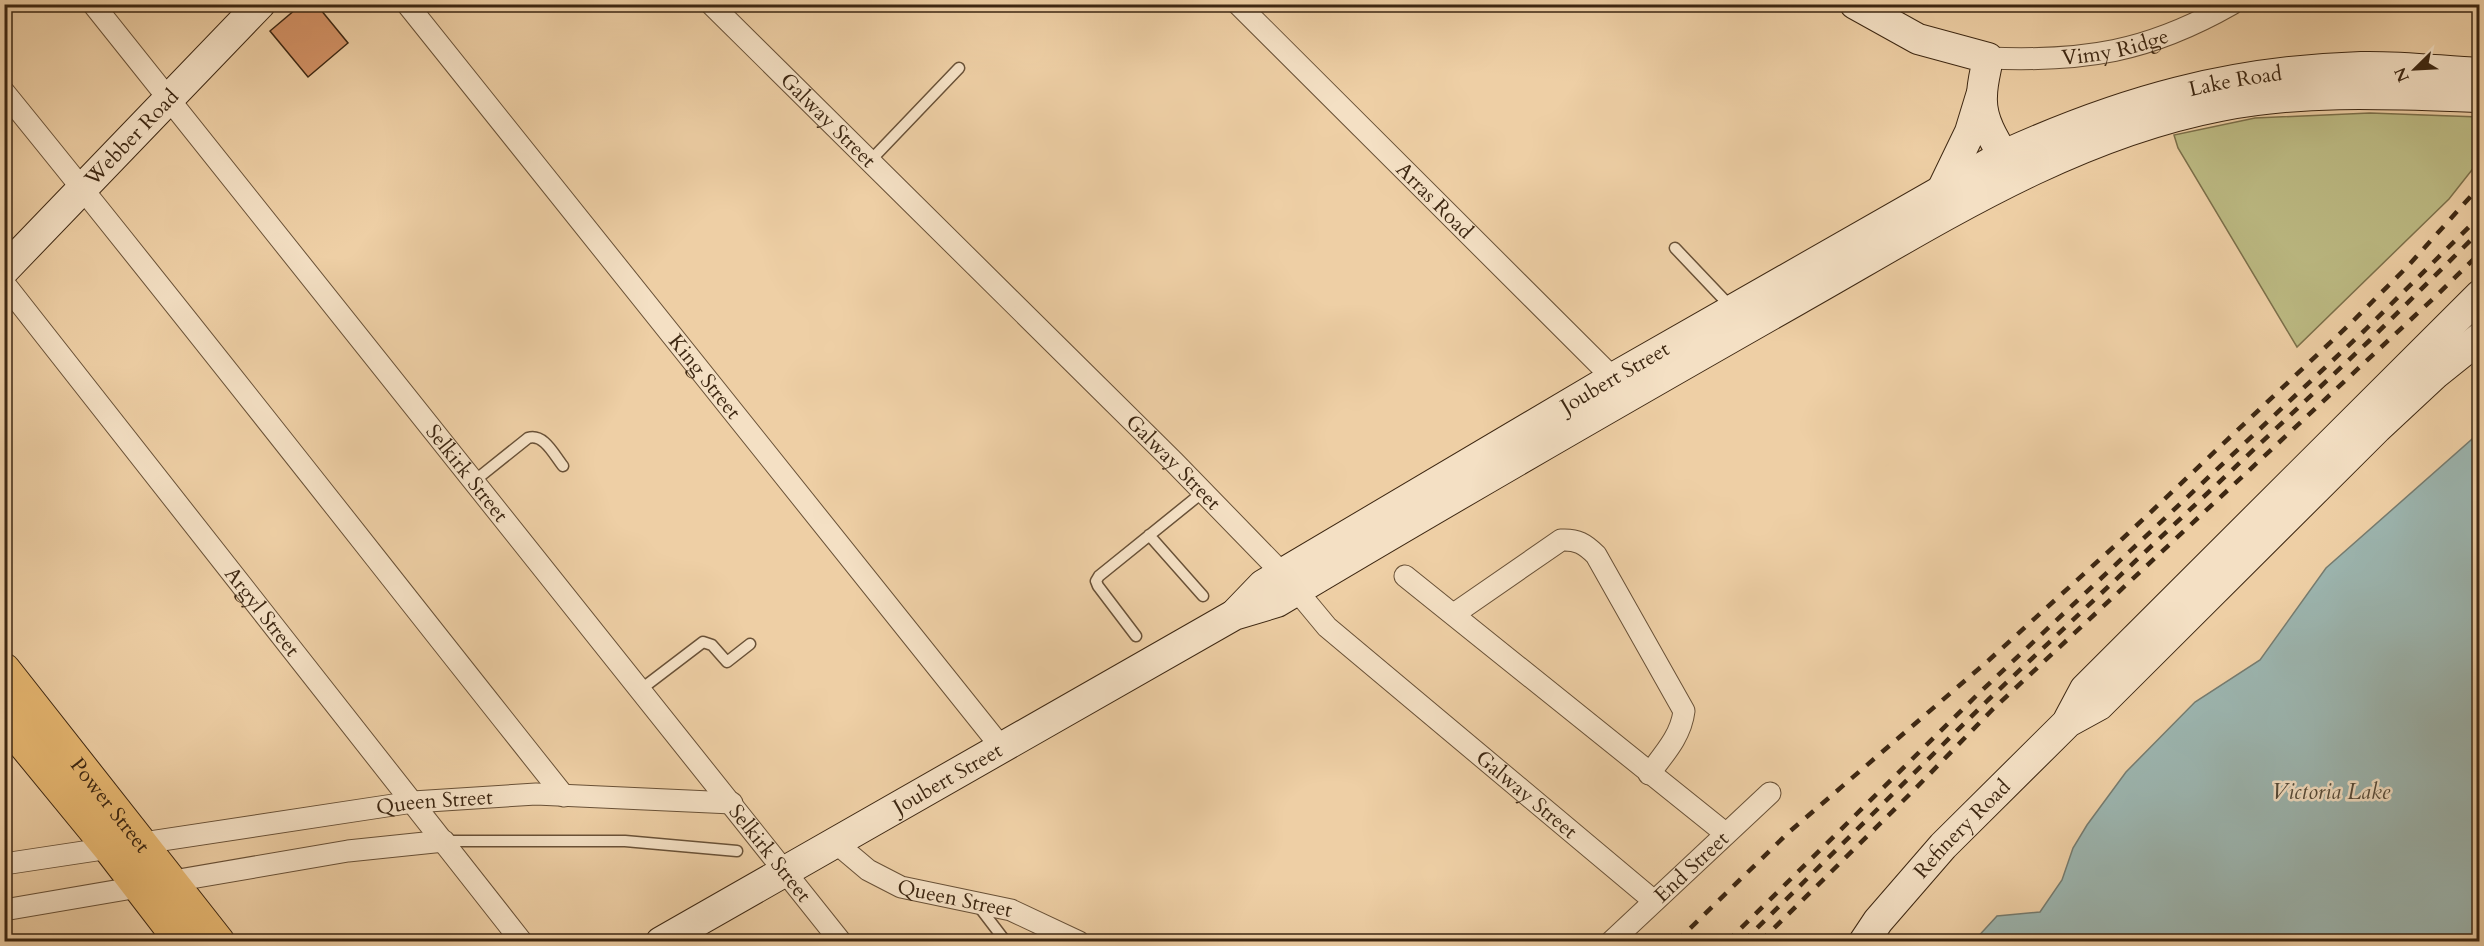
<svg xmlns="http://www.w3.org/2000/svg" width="2484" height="946" font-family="Cardo,serif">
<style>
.green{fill:#bcba83;stroke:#7c704a;stroke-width:1.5}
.water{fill:#9cb5af;stroke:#767c70;stroke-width:1.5}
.building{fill:#d39266;stroke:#3d2712;stroke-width:1.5}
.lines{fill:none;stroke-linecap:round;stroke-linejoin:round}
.service-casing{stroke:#695137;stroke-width:13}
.minor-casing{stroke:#695137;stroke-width:23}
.secondary-casing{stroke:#3d2712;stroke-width:32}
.primary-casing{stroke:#3d2712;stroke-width:35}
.service{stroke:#f4e0c4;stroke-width:10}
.minor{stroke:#f4e0c4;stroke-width:21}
.secondary{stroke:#f4e0c4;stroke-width:30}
.primary{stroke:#e7b872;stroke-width:33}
.rail{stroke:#3d2712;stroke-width:4.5;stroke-dasharray:10 10;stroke-linecap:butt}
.labels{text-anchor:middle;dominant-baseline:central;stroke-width:5;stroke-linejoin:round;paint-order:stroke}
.street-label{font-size:21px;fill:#3d2712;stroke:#f4e0c4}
.water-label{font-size:22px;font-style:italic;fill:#554a39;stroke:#f4e0c4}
</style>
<rect width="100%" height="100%" fill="#eecfa5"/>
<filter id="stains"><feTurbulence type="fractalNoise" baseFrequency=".00333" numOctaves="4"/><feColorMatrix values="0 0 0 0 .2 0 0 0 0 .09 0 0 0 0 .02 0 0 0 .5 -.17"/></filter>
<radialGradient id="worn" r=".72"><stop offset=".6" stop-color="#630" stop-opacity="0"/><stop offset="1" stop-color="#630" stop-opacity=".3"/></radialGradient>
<path class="green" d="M2370 113 2479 117V161L2449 199 2297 347 2178 148 2174 135 2255 118Z"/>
<path class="water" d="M2479 433V941H1974L1997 916 2040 912 2062 880 2073 848 2087 825 2126 772 2195 702 2260 660 2326 568Z"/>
<path class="building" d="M302 4H316L348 43 308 77 270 31Z"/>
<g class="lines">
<g class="service-casing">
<path id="service" d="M870 161 959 68
M1675 248 1731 307
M473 482 528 438C544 433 554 455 563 466
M1149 535 1203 596
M1136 636 1098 586 1096 581 1099 576 1203 492
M640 690 703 642 712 645 727 662 750 644
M444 841H625L737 851
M977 904 1006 942"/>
</g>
<g class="minor-casing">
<g id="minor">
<path id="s1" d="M93 4 841 942"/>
<path id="s2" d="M407 4 1002 748"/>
<path id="s3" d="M711 4 1174 462 1283 574 1327 627 1654 901"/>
<path id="s4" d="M1238 4 1622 387"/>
<path id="s5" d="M1988 58C2084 62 2148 52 2232 4"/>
<path d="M4 92C193 324 377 561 564 796"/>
<path id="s6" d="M4 283 522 942"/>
<path d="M1405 576 1725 833"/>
<path d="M1454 614 1561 540C1577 539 1585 544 1596 555L1684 711C1681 736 1664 754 1649 774"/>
<path id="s7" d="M836 843 868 870 901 887 1011 910 1079 942"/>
<path id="s8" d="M4 864 413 802 536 794 732 803"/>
<path d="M4 910 348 851 444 841"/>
<path id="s9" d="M1611 942 1770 793"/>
</g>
</g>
<g class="secondary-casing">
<g id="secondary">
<path d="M1855 4 1918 39 1988 58C1986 70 1982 83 1982 96 1980 124 2001 150 2015 174"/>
<path d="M1942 190 1970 132 1981 96"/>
<path id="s10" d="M4 270 260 4"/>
<path id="s11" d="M1237 612 1263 585 1613 378 2004 155C2123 101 2230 71 2361 67 2400 66 2440 71 2480 73"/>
<path d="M2069 719 2085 689 2480 295"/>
<path id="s12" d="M661 942 1234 615 1277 602C1449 499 1623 399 1797 300 1932 224 2065 136 2220 106 2306 89 2393 94 2480 97"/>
<path id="s13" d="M1864 942 1878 921 1943 846 2068 722 2099 705 2377 428 2435 374 2480 338"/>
</g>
</g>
<g class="primary-casing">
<g id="primary">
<path id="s14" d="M4 670 218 942"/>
<path d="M4 719 109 847 182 942"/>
</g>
</g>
<use href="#service" class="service"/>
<use href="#minor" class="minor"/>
<use href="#secondary" class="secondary"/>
<use href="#primary" class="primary"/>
<path class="rail" d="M1676 942 1788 833 1989 660 2119 542 2352 322 2408 266 2480 186
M1727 942 1977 695 2365 330 2480 216
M1743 942 1988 700 2370 340 2480 231
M1760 942 1912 792 1992 710 2436 296 2480 253"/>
</g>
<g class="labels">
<g class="street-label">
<text stroke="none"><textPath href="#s5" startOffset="128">Vimy Ridge</textPath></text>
<text stroke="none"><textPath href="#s11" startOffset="1138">Lake Road</textPath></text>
<text stroke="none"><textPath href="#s3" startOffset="165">Galway Street</textPath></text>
<text stroke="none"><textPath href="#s10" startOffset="184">Webber Road</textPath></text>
<text stroke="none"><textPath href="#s4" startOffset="278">Arras Road</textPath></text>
<text stroke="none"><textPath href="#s2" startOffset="477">King Street</textPath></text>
<text stroke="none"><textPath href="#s11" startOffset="446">Joubert Street</textPath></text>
<text stroke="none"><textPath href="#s3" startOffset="651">Galway Street</textPath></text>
<text stroke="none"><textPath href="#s1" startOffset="600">Selkirk Street</textPath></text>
<text stroke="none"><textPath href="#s6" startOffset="418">Argyl Street</textPath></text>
<text stroke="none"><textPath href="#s12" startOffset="330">Joubert Street</textPath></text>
<text stroke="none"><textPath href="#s3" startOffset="1137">Galway Street</textPath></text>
<text stroke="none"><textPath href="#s8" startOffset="435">Queen Street</textPath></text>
<text stroke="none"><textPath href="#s14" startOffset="172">Power Street</textPath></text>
<text stroke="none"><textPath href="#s13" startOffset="150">Refinery Road</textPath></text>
<text stroke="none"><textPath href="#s1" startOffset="1086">Selkirk Street</textPath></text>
<text stroke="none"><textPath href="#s9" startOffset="110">End Street</textPath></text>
<text stroke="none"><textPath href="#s7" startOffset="134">Queen Street</textPath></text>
</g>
<g class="water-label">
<text x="2331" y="792">Victoria Lake</text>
</g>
</g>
<rect width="2484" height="946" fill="none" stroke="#eecfa5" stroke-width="24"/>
<rect x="6" y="6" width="2472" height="934" fill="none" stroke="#3d2712" stroke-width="3"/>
<rect x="12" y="12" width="2460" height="922" fill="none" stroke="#3d2712" stroke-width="1.5"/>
<g transform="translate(2415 69) rotate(246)" stroke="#f4e0c4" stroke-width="4.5" paint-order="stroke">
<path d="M0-4.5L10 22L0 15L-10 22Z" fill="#3d2712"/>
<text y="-9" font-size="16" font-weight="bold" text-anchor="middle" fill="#3d2712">N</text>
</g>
<rect width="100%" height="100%" filter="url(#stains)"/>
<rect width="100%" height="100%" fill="url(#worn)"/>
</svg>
